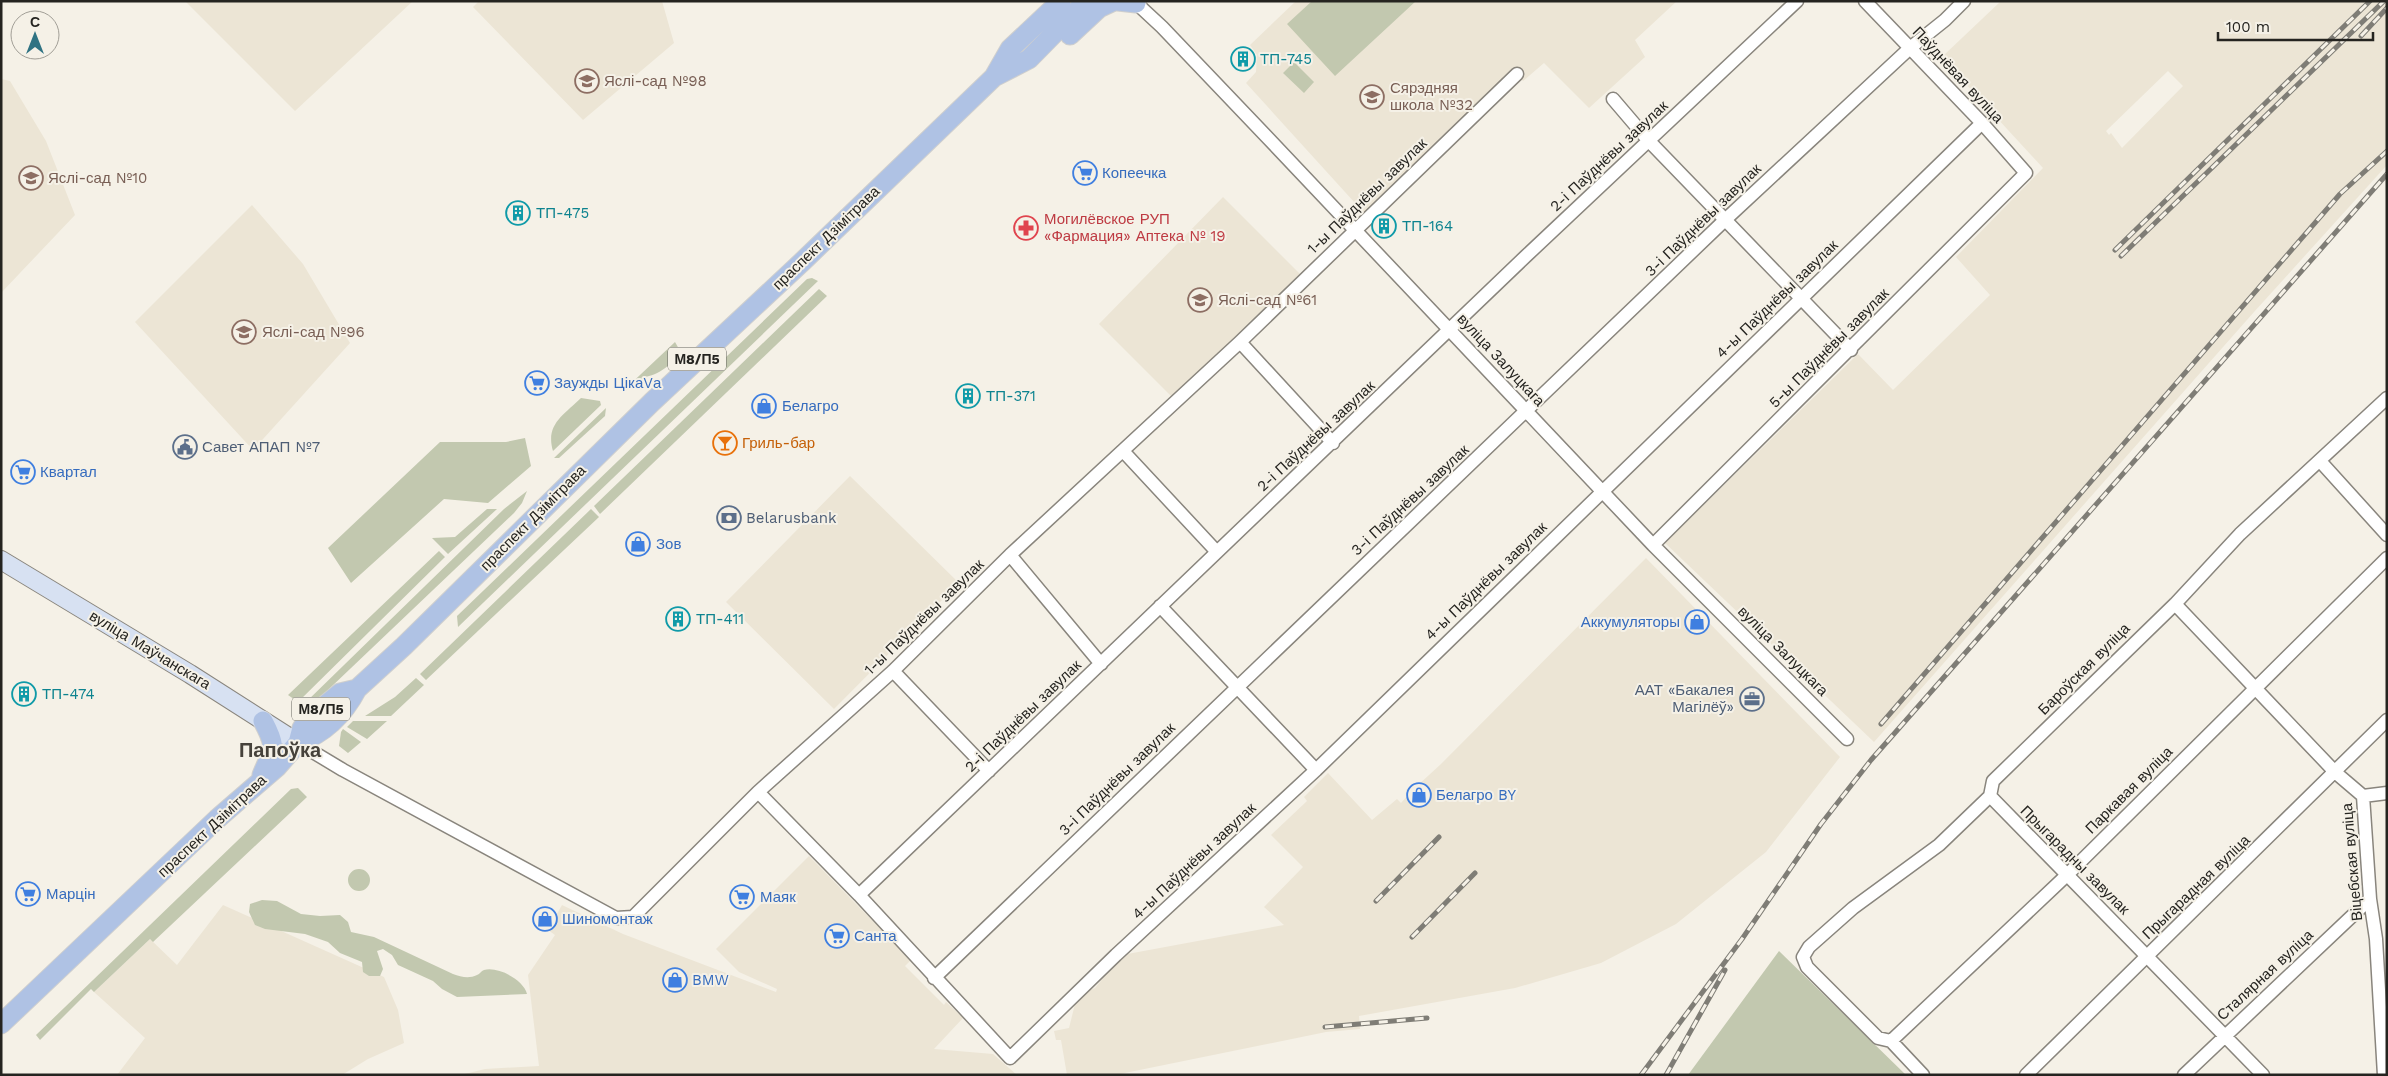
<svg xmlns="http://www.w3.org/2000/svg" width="2388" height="1076" font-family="'Work Sans',sans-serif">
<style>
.built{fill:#ece5d5;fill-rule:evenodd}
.green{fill:#c2c8af}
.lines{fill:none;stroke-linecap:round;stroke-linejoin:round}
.street-casing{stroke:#89857d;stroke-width:15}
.secondary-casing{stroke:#89857d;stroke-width:20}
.primary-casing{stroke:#cfcfce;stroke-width:21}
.street{stroke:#fff;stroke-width:12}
.secondary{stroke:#d7e1f2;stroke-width:18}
.primary{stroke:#afc2e4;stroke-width:19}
.rail-casing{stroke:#7f7d76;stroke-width:5}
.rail{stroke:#f5f1e7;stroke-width:3;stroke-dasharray:9;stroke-linecap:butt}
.labels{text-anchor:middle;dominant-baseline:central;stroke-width:4;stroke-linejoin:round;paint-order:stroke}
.shield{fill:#f5f1e7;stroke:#63625c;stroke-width:1}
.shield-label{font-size:14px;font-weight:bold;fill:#252420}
.culture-label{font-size:15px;fill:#0d838f;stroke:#f5f1e7;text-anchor:start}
.street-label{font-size:15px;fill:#252420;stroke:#f5f1e7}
.education-label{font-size:15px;fill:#785e54;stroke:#f5f1e7;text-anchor:start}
.shop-label{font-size:15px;fill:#366cbe;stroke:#f5f1e7;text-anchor:start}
.health-label{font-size:15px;fill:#be3a42;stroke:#f5f1e7;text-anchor:start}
.food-label{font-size:15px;fill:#c56008;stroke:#f5f1e7;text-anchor:start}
.service-label{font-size:15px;fill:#4e5e75;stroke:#f5f1e7;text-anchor:start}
.district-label{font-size:20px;font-weight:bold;fill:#46423b;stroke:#f5f1e7}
</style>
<rect width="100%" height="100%" fill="#f5f1e7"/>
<path class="built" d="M185 1H413L295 111Z
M479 1H662L674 43 583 120 473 7Z
M1296 1H1677L1635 40 1645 57 1589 108 1544 63 1523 81 1512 69 1365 214 1246 83 1256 72 1257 55 1250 45Z
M2001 1H2387V165L2254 312 1874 742 1665 543 1858 354 1893 390 1990 295 1956 257 2043 168 1950 67 1952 64 1944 55ZM2168 71 2183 86 2122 148 2111 133 2109 135 2106 131Z
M1 79 10 81 46 141 75 215 1 293Z
M1223 197 1303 277 1173 398 1099 324Z
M252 205 303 264 350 343 253 450 135 322Z
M850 476 959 583 834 709 726 602Z
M1646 558 1840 757 1766 852 1676 924 1601 963 1515 988 1359 1016 1360 1029 1326 1032 1115 1075H1067L1061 1040H1056L1054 1031 1069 1028 1077 996 1095 988 1122 955 1284 925 1264 907 1303 867 1271 835 1307 801 1304 797 1328 773 1372 820 1397 799 1401 803 1409 794 1406 790 1414 783 1417 786 1441 764Z
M809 856 911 960 905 966 944 1005 946 1002 963 1018 934 1049 993 1054 1017 1075H461L485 1069 539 1066 528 975 555 935 548 930 562 905 623 934 776 992 777 989 739 972 716 949Z
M223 905 384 977 398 1010 404 1043 368 1059 342 1075H117L145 1038 94 992 150 939 177 965Z"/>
<path class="green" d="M1312 1H1416L1335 76 1287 24Z
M1294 62 1314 82 1304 93 1283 73Z
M812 278 818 281 458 627 457 616 807 279Z
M819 289 827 296 600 514 594 506Z
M675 342 679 349C676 363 657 376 644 377L634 388 623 391Z
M581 398 600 401 601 405 553 451C545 424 564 415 581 398Z
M606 408 605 416 559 458H554Z
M525 438 531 466 488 503 444 499 351 583 328 548 440 442H506Z
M527 491 522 503 514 513 309 708 304 704 504 509Z
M487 509H497L448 554 432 538 455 537Z
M591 509 599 517 426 680 420 674Z
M439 551 445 557 298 702 288 695Z
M416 678 424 685 391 716H365L395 697Z
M353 721H387L367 739 347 727Z
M343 729 361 742 348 753 339 746 341 732Z
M298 788 307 797 153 942 150 939 94 992 91 989 40 1040 36 1035 291 789Z
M348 880a11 11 0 1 1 22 0a11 11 0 1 1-22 0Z
M262 900 277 901 301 914 320 916 340 915 348 922 351 932 374 937 453 974C461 977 469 979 477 975 480 974 481 971 484 970 498 966 524 980 527 994L457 997 442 989 433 981 398 965 392 955 383 949 377 951 383 969 380 976H369L363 972 362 962 340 953 328 942 305 934 265 929 255 925 249 912 250 904Z
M1779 951 1906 1075H1688Z"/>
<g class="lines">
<g class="street-casing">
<path id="street" d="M1134 1 1162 27 1266 136 1653 545 1847 739
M1613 99 1648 140 1851 350
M1240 342 1333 443
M1123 451 1217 552
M2320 461 2387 535
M1653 545 2026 173 1982 123 1865 1
M1010 555 1101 664
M2175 604 2336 773 2363 796 2370 899 2376 939 2384 1075
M1160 606 1316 770
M893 671 989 771
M298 743 343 770 616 918 633 917 758 792 893 671 1010 555 1240 342 1517 74
M758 792 859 895 1010 1058 1116 955 1316 770 1982 123
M1990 796 2263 1075
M2363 796 2387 793
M859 895 1526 256 1797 1
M934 978 1726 219 1910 48 1945 20 1964 1
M1891 1041 2068 874 2387 558
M1923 1075 1891 1041 1878 1038 1807 967 1803 957 1809 947 1853 908 1939 845 1990 796 1993 781 2175 604 2240 534 2387 398
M2026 1075 2387 720
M2184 1075 2370 899"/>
</g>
<g class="secondary-casing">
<path id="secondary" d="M1 560 190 674 298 743"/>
</g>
<g class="primary-casing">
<path id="primary" d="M1118 1 1136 3
M1070 35 1099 8 1114 1
M994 77 1029 59 1086 1
M298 743C325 733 344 714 357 689
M262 775C273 748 278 749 263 721
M1 1024 217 819 277 767 298 743 302 728 312 716 340 693 357 689 404 646 652 402 803 261 994 77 1010 49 1061 1"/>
</g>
<use href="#street" class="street"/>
<use href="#secondary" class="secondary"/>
<use href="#primary" class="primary"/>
<g class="rail-casing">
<path id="rail" d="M2361 36 2387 8
M2115 250 2370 1
M2121 256 2384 1
M1881 724 2340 194 2387 151
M1376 901 1439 837
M1412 937 1475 873
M1325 1027 1427 1018
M1641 1075 1742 939 1821 824 1871 760 2387 174
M1666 1075 1725 970"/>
</g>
<use href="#rail" class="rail"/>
</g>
<defs>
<g id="building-ring" transform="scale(1.25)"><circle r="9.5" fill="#f5f1e7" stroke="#0f9aa8" stroke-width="1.5"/><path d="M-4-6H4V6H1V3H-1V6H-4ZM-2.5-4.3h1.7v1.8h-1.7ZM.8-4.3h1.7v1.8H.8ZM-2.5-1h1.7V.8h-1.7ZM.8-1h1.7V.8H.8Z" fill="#0f9aa8"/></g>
<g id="school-ring" transform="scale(1.25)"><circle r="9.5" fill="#f5f1e7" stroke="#8d6e63" stroke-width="1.5"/><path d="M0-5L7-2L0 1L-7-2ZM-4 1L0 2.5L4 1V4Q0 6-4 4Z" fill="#8d6e63"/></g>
<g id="supermarket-ring" transform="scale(1.25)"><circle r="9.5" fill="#f5f1e7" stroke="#3f7fe0" stroke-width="1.5"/><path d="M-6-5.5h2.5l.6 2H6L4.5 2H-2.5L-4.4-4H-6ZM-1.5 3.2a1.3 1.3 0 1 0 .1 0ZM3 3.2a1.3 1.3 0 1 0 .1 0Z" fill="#3f7fe0"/></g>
<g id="pharmacy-ring" transform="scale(1.25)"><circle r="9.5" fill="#f5f1e7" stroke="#e0444e" stroke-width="1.5"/><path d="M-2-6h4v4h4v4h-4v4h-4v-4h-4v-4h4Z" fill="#e0444e"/></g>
<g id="shop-ring" transform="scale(1.25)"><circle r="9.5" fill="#f5f1e7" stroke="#3f7fe0" stroke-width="1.5"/><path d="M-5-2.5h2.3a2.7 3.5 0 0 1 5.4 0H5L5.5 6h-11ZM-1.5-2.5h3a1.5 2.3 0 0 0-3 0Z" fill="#3f7fe0"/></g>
<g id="bar-ring" transform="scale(1.25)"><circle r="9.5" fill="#f5f1e7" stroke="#e8710a" stroke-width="1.5"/><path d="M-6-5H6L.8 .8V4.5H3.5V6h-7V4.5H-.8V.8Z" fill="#e8710a"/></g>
<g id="civic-ring" transform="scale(1.25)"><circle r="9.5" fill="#f5f1e7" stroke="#5c6f8a" stroke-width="1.5"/><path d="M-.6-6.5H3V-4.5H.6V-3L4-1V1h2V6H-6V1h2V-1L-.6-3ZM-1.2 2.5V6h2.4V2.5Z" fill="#5c6f8a"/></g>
<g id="bank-ring" transform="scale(1.25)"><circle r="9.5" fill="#f5f1e7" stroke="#5c6f8a" stroke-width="1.5"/><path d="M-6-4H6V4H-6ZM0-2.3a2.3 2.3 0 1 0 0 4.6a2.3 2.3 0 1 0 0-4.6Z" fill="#5c6f8a"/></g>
<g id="office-ring" transform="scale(1.25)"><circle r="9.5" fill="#f5f1e7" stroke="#5c6f8a" stroke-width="1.5"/><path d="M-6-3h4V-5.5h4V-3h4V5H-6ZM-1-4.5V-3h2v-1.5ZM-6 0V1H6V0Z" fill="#5c6f8a"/></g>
</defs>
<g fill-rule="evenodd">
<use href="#building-ring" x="1243" y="59"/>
<use href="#school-ring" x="587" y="81"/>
<use href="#school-ring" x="1372" y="97"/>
<use href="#supermarket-ring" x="1085" y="173"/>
<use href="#school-ring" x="31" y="178"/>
<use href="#building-ring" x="518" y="213"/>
<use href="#building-ring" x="1384" y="226"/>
<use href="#pharmacy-ring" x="1026" y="228"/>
<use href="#school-ring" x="1200" y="300"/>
<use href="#school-ring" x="244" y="332"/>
<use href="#supermarket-ring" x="537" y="383"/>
<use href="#building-ring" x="968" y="396"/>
<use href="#shop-ring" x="764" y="406"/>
<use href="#bar-ring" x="725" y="443"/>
<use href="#civic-ring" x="185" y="447"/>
<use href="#supermarket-ring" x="23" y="472"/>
<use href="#bank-ring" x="729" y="518"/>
<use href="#shop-ring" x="638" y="544"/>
<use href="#building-ring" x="678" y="619"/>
<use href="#shop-ring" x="1697" y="622"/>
<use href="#building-ring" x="24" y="694"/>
<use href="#office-ring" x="1752" y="699"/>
<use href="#shop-ring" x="1419" y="795"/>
<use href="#supermarket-ring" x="28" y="894"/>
<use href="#supermarket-ring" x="742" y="897"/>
<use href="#shop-ring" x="545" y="919"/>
<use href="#supermarket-ring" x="837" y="936"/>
<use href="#shop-ring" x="675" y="980"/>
</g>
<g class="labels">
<g class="shield">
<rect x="668" y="347.5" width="58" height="23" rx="4"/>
<rect x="292" y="697.5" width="58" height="23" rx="4"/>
</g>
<g class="shield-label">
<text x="697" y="359">М8/П5</text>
<text x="321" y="709">М8/П5</text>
</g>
<g class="culture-label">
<text x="1260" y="59">ТП-745</text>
<text x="536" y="213">ТП-475</text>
<text x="1402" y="226">ТП-164</text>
<text x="986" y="396">ТП-371</text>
<text x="696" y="619">ТП-411</text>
<text x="42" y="694">ТП-474</text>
</g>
<g class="street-label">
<text transform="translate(1958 75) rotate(47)">Паўднёвая вуліца</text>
<text transform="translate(1609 156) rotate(-43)">2-і Паўднёвы завулак</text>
<text transform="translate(1367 196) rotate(-44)">1-ы Паўднёвы завулак</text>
<text transform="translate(1703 220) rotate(-44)">3-і Паўднёвы завулак</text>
<text transform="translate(826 238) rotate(-44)">праспект Дзімітрава</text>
<text transform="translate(1777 299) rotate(-44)">4-ы Паўднёвы завулак</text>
<text transform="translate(1829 348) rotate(-45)">5-ы Паўднёвы завулак</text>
<text transform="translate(1501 360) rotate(47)">вуліца Залуцкага</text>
<text transform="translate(1316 436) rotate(-43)">2-і Паўднёвы завулак</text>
<text transform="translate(1410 500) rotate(-43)">3-і Паўднёвы завулак</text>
<text transform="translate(533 518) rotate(-45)">праспект Дзімітрава</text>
<text transform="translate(1486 581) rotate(-44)">4-ы Паўднёвы завулак</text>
<text transform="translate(924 617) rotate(-44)">1-ы Паўднёвы завулак</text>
<text transform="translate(150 650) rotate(31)">вуліца Маўчанскага</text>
<text transform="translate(1783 651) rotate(45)">вуліца Залуцкага</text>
<text transform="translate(2084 669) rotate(-45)">Бароўская вуліца</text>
<text transform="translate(1023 716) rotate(-44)">2-і Паўднёвы завулак</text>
<text transform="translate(1117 779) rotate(-44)">3-і Паўднёвы завулак</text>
<text transform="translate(2129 790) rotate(-45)">Паркавая вуліца</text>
<text transform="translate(212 826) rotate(-43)">праспект Дзімітрава</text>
<text transform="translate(2075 860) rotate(45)">Прыгарадны завулак</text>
<text transform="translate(1194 861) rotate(-43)">4-ы Паўднёвы завулак</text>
<text transform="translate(2352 862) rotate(-95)">Віцебская вуліца</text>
<text transform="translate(2196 887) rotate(-44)">Прыгарадная вуліца</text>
<text transform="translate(2265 975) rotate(-43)">Сталярная вуліца</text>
</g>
<g class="education-label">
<text x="604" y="81">Яслі-сад №98</text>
<text x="1390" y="88">Сярэдняя<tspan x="1390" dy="17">школа №32</tspan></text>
<text x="48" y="178">Яслі-сад №10</text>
<text x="1218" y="300">Яслі-сад №61</text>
<text x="262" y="332">Яслі-сад №96</text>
</g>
<g class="shop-label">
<text x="1102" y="173">Копеечка</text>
<text x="554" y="383">Заужды ЦікаVа</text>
<text x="782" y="406">Белагро</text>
<text x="40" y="472">Квартал</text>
<text x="656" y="544">Зов</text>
<text x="1680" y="622" text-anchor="end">Аккумуляторы</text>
<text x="1436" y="795">Белагро BY</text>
<text x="46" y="894">Марцін</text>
<text x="760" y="897">Маяк</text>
<text x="562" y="919">Шиномонтаж</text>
<text x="854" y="936">Санта</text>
<text x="692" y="980">BMW</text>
</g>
<g class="health-label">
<text x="1044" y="219">Могилёвское РУП<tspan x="1044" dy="17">«Фармация» Аптека № 19</tspan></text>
</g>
<g class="food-label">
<text x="742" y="443">Гриль-бар</text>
</g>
<g class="service-label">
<text x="202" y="447">Савет АПАП №7</text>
<text x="746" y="518">Belarusbank</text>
<text x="1734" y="690" text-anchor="end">ААТ «Бакалея<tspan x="1734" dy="17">Магілёў»</tspan></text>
</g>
<g class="district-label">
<text x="280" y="750">Папоўка</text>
</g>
</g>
<rect width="2388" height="1076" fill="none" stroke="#252420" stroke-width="5"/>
<g transform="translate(35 35)"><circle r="24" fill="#f5f1e7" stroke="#a29f97"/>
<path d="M0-4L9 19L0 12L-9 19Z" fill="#2f7383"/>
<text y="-8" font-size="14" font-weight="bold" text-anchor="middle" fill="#252420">С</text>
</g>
<path d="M2218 32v8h155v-8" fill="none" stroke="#252420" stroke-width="2.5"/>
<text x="2226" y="32" font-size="15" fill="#252420" stroke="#f5f1e7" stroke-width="4" paint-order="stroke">100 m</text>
</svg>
